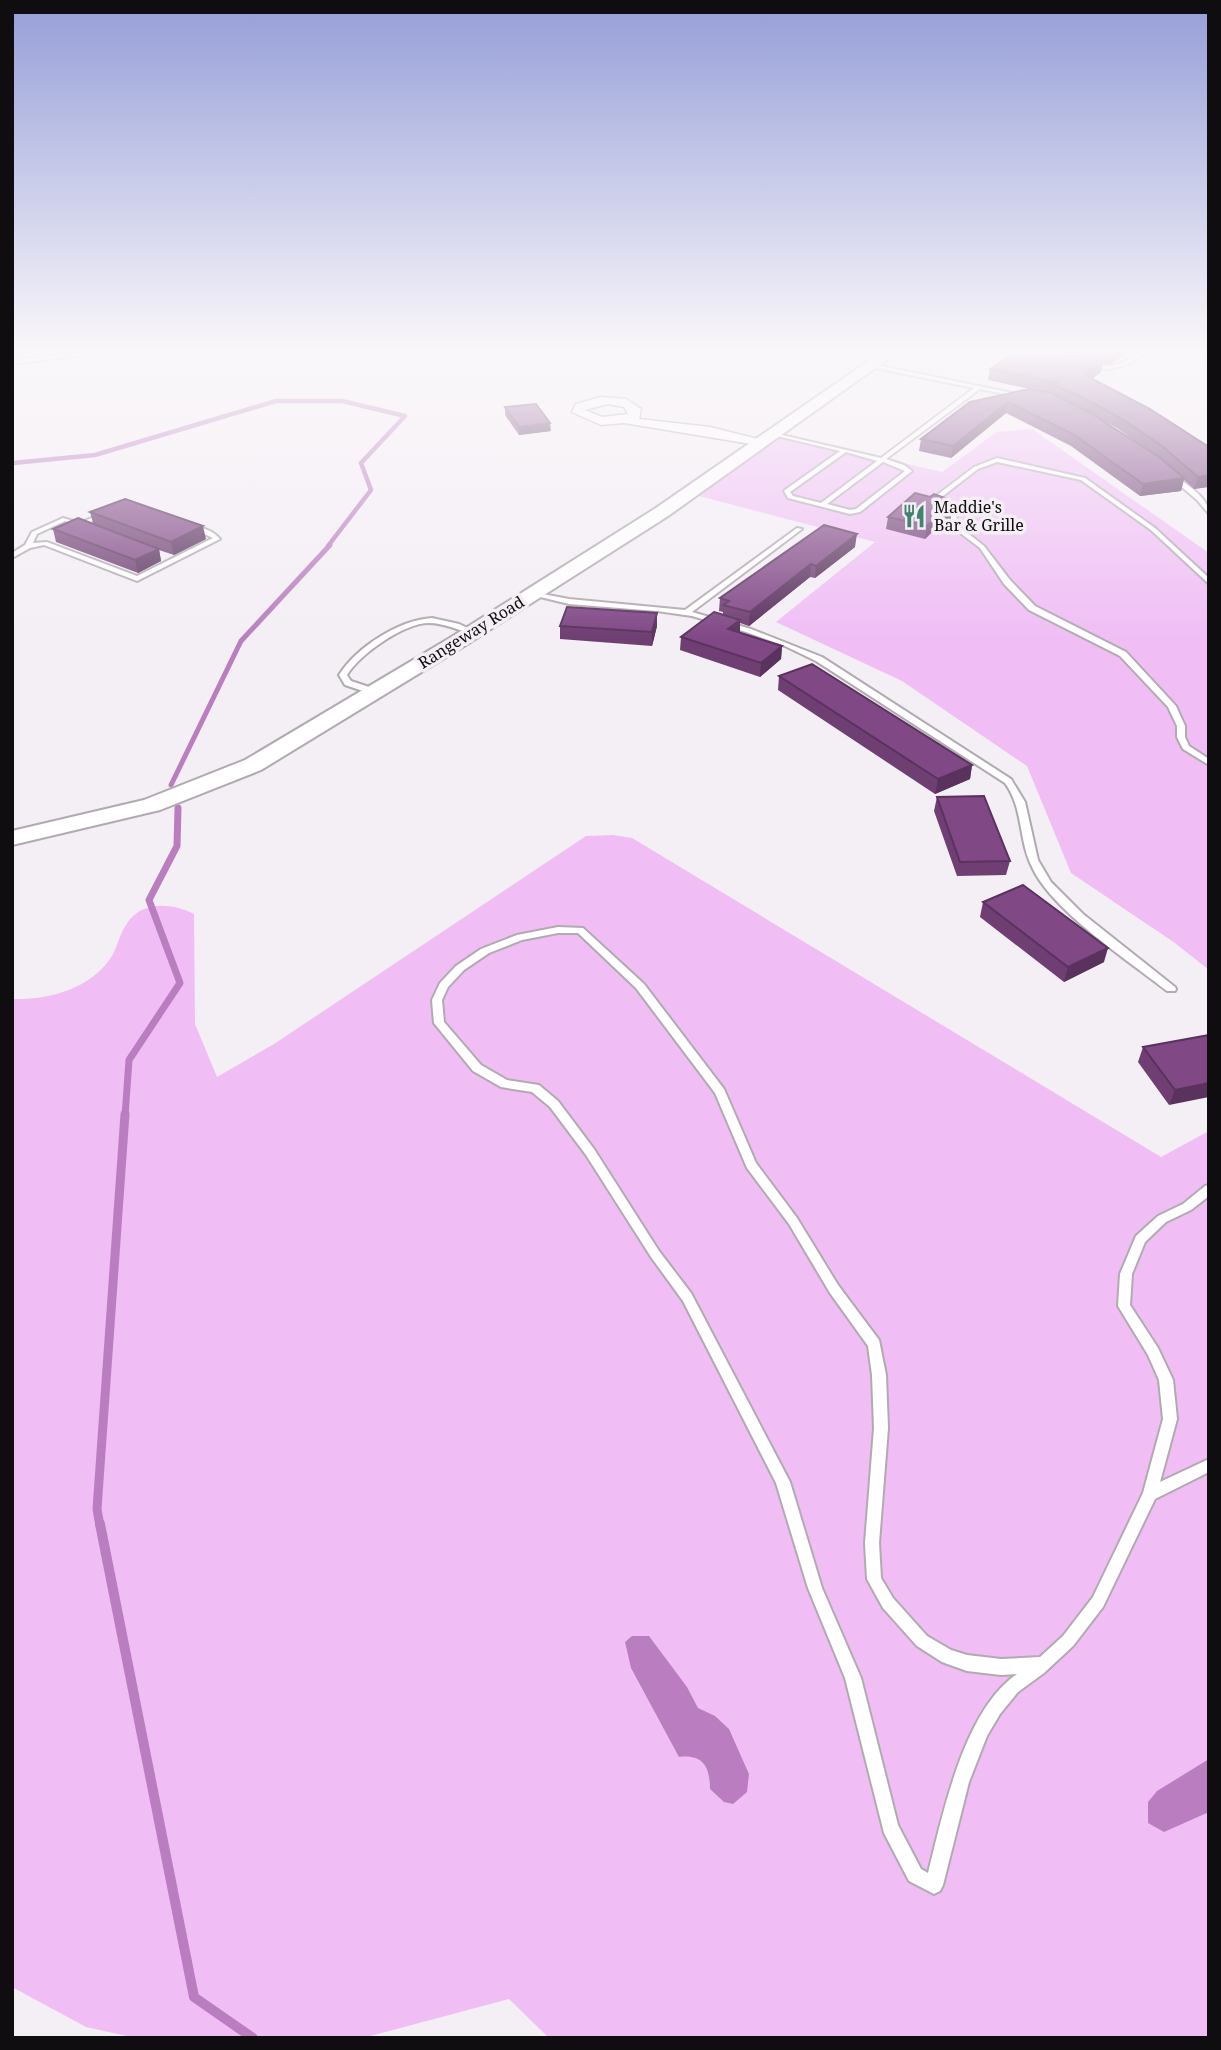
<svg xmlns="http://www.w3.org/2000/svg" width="1221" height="2050" font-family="'Noto Serif',serif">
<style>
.green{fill:#f0bef5}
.water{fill:#ba7ec0}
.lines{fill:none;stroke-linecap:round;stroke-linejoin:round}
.stream-far4{stroke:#ba7ec0;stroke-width:4.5}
.stream-far3{stroke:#ba7ec0;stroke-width:5}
.stream-far2{stroke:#ba7ec0;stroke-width:7}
.stream-far1{stroke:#ba7ec0;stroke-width:9}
.stream{stroke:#ba7ec0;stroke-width:10}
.service-casing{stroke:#b1aab1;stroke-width:4}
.minor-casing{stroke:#b1aab1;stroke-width:3}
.tertiary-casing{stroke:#b1aab1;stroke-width:4}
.service{fill:#fff;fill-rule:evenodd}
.minor{fill:#fff;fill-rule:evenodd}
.tertiary{fill:#fff;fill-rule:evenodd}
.wall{fill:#6f3e73;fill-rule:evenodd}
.shaded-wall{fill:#5a325e}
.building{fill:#814886;stroke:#5a325e;stroke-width:2}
.labels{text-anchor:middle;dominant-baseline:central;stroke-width:7;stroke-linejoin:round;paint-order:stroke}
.far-poi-label{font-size:16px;fill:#0f0d0f;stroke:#f4eef5;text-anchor:start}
.far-street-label{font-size:16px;fill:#0f0d0f;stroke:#f4eef5}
</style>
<rect width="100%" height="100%" fill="#f4eef5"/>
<path class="green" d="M1032 429 1209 553V970L1175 943 1071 873 1027 766 902 681 776 622 875 542 695 495 780 434 942 472 997 432Z
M613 835 632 838 1161 1157 1209 1131V2038H549L509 1999 363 2038H136L86 2027 12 1987V999C47 1000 88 990 110 959 117 949 119 935 126 925 141 900 172 903 194 914L195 1024 217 1077 274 1044 586 836Z"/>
<path class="water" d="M632 1636H649L687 1687 698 1708 715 1716 729 1729 749 1774 747 1792 733 1804 724 1802 710 1789C710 1767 703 1754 679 1757L631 1668 625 1642Z
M1209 1759V1812L1164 1832 1148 1823V1802L1157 1791Z"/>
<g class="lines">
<path class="stream-far4" d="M13 463 95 455 276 401H342L405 416 361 463 371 490 328 546"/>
<path class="stream-far3" d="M171 785 241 641 330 545"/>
<path class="stream-far2" d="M125 1116 129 1060 180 983 149 900 177 846 178 808"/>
<path class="stream-far1" d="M100 1526 97 1509 125 1114"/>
<path class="stream" d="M100 1524 194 1997 253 2038"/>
<g class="service-casing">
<path id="service" d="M12 351H22L12 354Z
M99 351H112L12 364V360Z
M308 351H319L316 353Z
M1142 351H1148C1129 366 1109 374 1085 365 1093 363 1101 366 1109 366 1122 365 1132 357 1142 351Z
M872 364 1027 396 1024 398 980 389 886 459 904 465 912 471 860 512 850 514 788 498 784 491 785 490 840 451 773 435V433L881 458 974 388 870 367ZM846 452 877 461 821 503 793 496 790 492ZM883 462 905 471 856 509 850 510 827 504Z
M997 458 1085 478 1155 528 1209 578V584L1151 530 1081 480 997 462 978 469 939 499 953 508 960 527 984 546 1010 580 1035 606 1126 652 1176 706 1185 726V737L1189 746 1209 759V765L1183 749 1177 737V726L1168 707 1120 656 1029 610 1004 584 980 548 955 529 948 510 932 499 974 467Z
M1169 474H1173C1185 484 1209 497 1209 514L1197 500 1169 476Z
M103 513 108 514 80 527 65 521 37 534 33 543 47 542 137 576 213 538 190 528V526C200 526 214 531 220 539L137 581 44 545 30 548 12 558V553L25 545 32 532 63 518 80 523Z
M797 528 802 529 692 612 751 629 822 657 1011 779 1025 802 1038 860 1051 882 1083 914 1175 987 1176 989 1175 991H1167C1129 961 1054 912 1033 869 1018 841 1024 809 1005 783L816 661 785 646 746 632 692 616 657 611 569 604 528 594 532 592 569 599 685 610Z
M432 618 459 624 476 632 472 634C458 630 444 623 429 623 404 623 360 654 347 675L351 681 378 690V694H372L345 685 339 675C357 647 399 620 432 618Z
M558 927 583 928 644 984 724 1089 756 1163 797 1218 838 1285 879 1340 886 1375 888 1428 879 1543 881 1578 893 1598 927 1636 951 1650 967 1655 1001 1659 1040 1657 1063 1636 1093 1597 1143 1493 1163 1419 1159 1380 1148 1355 1118 1306 1120 1274 1136 1236 1158 1216 1183 1204 1205 1186 1209 1185V1196L1191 1210 1166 1222 1145 1242 1132 1274 1130 1305 1158 1348 1173 1380 1177 1419 1160 1482 1209 1459V1472L1155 1499 1103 1607 1073 1646 1044 1673 1018 1692 1000 1714 987 1736 969 1782 943 1885 940 1891 934 1894 909 1881 884 1833 845 1678 808 1588 776 1483 683 1301 651 1257 586 1155 550 1107 532 1092 501 1087 473 1071 434 1023 432 1000 440 983 456 966 481 949 517 935ZM558 933H578L636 988 715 1093 747 1168 789 1224 830 1293 868 1346 872 1375 874 1428 865 1543 867 1579 883 1608 917 1646 942 1662 967 1671 1001 1675 1017 1674C964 1710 943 1813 928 1873L921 1869 898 1825 861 1678 822 1588 790 1482 691 1293 659 1251 594 1149 558 1101 539 1085 507 1080 481 1065 444 1022 442 1000 448 987 464 970 489 953 522 940Z"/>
</g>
<g class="minor-casing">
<path id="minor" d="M601 397 626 399 641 409 639 419 710 427 770 442 763 446 624 423 601 425 572 412 576 404ZM608 404 624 407 628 414 602 417 585 410Z"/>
</g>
<g class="tertiary-casing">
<path id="tertiary" d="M883 351H899L668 516 464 646 261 770 160 810 12 845V831L144 800 245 760 450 638 656 508Z"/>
</g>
<use href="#service" class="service"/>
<use href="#minor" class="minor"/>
<use href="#tertiary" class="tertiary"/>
</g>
<path class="wall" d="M1018 351H1129L1110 365 1103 364 1101 372 1092 379 1209 447V488L1208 487 1194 489 1184 480 1181 491 1140 496 1071 446 1006 413 951 458 919 451 921 439 970 402 1049 393 988 380 990 369ZM1104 421 1117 428 1152 453Z
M505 407 551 431 519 435 505 415Z
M952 510 950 523 944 529 937 527 925 539 886 529 888 517Z
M90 512 206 539 174 555 159 550 161 561 138 573 56 542 53 529 93 523Z
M855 547 815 578 810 577 749 626 740 623V632L782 646 781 659 760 677 680 650 681 637 723 614V612L719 611 720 598Z
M657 613V626L652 646 560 639V626Z
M779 676 972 765 970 779 935 794 778 690Z
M937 797 1010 861 1006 875 957 876 934 811Z
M983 902 1104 962 1064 982 980 917Z
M1209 1035 1169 1105 1138 1062 1143 1047Z"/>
<path class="shaded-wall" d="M1118 351H1129L1110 365 1113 354Z
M1103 361 1101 372 1082 386 1085 375Z
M1008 402 1006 413 951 458 953 446Z
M550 423 551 431 519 435V427Z
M1209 475 1208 487 1194 489 1198 477Z
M1184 478 1181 491 1140 496 1143 484Z
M952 510 950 523 944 529 946 516Z
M939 515 937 527 925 539 927 526Z
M203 526 206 539 174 555 171 542Z
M857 534 855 547 815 578 816 566Z
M159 549 161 561 138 573 135 560Z
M811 564 810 577 749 626 750 612Z
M657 613V626L652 646V632Z
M740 620V633L728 629Z
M782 646 781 659 760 677 761 663Z
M972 765 970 779 935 794 938 779Z
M1108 948 1104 962 1064 982 1068 967Z
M1209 1083V1097L1169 1105 1175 1090Z"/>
<path class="building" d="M1018 351H1058L1103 361 1085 375 1150 409 1209 447V475L1198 477 1162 446 1119 417 1076 394 1050 384 1058 383 990 369Z
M1095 351H1118L1113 354Z
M1029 389 1051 393 1089 412 1159 457 1184 478 1143 484 1073 434 1008 402 953 446 921 439 970 402Z
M536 404 550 423 519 427 505 407Z
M915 493 930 497 934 494 948 499 952 510 946 516 939 515 927 526 888 517Z
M125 499 203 526 171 542 90 512Z
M78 518 159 549 135 560 53 529Z
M824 525 857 534 816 566 811 564 750 612 723 605 729 601 720 598Z
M567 607 657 613 652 632 560 626Z
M714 612 740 620 728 629 782 646 761 663 681 637Z
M812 664 972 765 938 779 779 676Z
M984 796 1010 861 960 862 937 797Z
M1023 885 1108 948 1068 967 983 902Z
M1209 1035V1083L1175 1090 1143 1047Z"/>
<linearGradient id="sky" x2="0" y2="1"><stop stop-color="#959ed8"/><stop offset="0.55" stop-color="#faf7fa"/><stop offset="1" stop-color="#faf7fa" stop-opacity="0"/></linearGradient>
<rect width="1221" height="638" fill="url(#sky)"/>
<defs>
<g id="restaurant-bare" transform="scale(1.89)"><path d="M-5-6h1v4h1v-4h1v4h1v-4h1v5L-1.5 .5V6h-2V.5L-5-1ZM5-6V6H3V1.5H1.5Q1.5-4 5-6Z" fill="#428271" stroke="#f4eef5" stroke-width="2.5" paint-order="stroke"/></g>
</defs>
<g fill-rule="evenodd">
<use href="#restaurant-bare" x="914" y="516"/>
</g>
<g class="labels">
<g class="far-poi-label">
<text x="934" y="507">Maddie's<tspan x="934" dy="18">Bar &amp; Grille</tspan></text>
</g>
<g class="far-street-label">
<text transform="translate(471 632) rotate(-32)">Rangeway Road</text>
</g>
</g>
<rect width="1221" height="2050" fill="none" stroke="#0f0d0f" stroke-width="28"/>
</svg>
